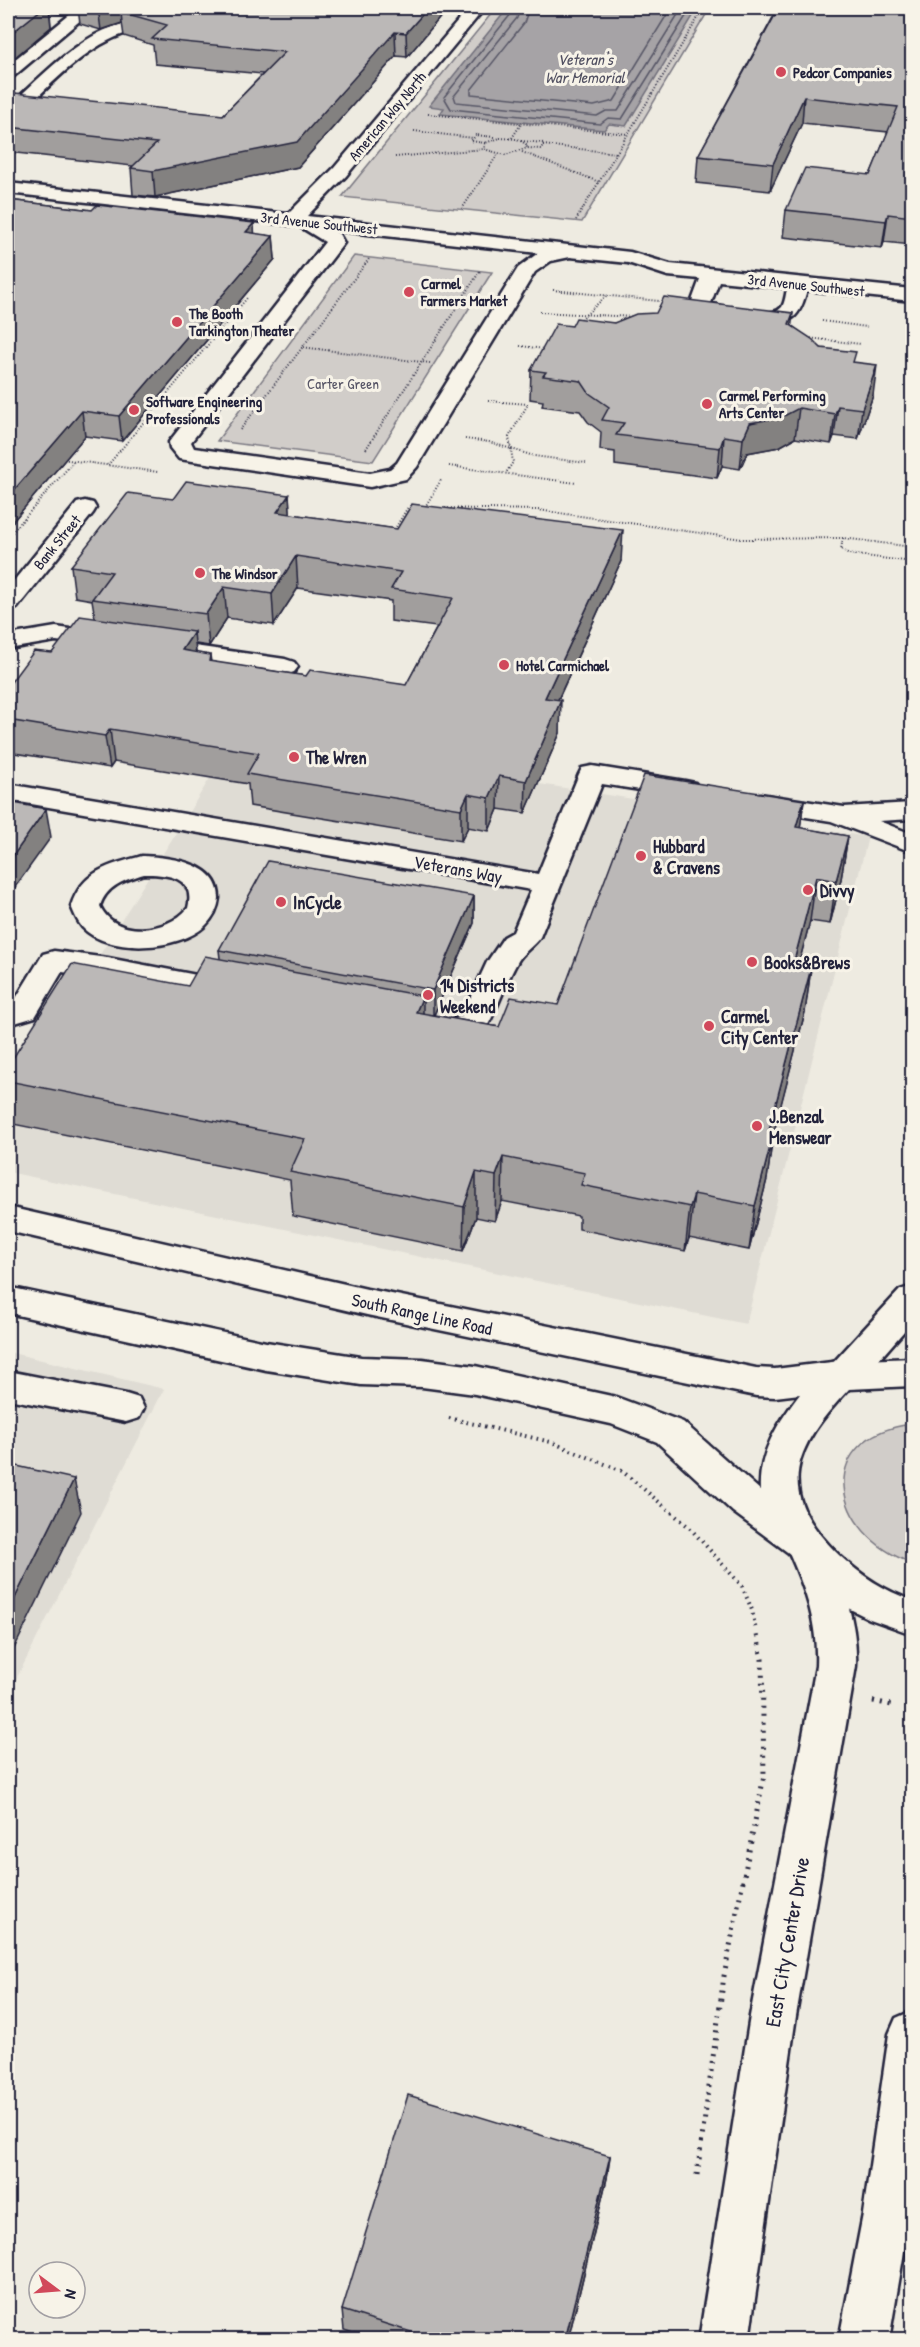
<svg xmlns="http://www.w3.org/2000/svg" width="920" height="2347" font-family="'Patrick Hand',sans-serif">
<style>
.built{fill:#dfdcd4}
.green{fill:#d1cdc9;stroke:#7a7882;stroke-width:1.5}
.water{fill:#a6a3a6;stroke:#716f7b;stroke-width:1.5}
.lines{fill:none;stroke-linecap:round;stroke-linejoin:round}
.shore{stroke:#575666;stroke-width:1.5}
.minor-casing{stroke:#22223b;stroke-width:5}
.major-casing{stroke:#22223b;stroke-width:5}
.path-far2{stroke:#22223b;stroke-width:2;stroke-dasharray:1 2;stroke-linecap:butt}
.path-far1{stroke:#22223b;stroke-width:4;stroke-dasharray:1.5 4.5;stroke-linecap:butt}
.path{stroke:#22223b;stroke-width:5;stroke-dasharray:2 6;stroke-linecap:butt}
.minor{fill:#f7f3e8;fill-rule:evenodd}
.major{fill:#f7f3e8;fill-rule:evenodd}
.wall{fill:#a19e9d;stroke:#22223b;stroke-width:1.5;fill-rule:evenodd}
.shaded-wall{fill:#838180;stroke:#22223b;stroke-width:1.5}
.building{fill:#bbb8b7;stroke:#22223b;stroke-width:1.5}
.poi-dot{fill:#d1495b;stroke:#f7f3e8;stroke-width:2}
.labels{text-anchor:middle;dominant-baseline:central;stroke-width:6;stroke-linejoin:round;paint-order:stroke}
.far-poi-label{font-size:15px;font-weight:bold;fill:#22223b;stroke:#f7f3e8;text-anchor:start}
.far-street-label{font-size:15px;fill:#22223b;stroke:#f7f3e8}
.far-park-label{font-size:15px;fill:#575566;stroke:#f7f3e8}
.far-water-label{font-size:16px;font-style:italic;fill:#504f60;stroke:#f7f3e8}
.poi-label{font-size:18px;font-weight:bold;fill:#22223b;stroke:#f7f3e8;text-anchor:start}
.street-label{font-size:18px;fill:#22223b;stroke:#f7f3e8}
.near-street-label{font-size:21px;fill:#22223b;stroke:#f7f3e8}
</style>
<rect width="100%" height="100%" fill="#eeebe1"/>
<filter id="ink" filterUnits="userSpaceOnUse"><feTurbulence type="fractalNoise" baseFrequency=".0167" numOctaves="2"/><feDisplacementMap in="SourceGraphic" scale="12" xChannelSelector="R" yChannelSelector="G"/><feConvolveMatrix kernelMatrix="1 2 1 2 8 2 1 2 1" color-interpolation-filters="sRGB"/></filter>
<g filter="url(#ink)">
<path class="built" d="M237 735 868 837 746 1324 8 1172V1102Z
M8 1352 164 1389 8 1695Z"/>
<path class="green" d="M496 8H710L582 222 342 197Z
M354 256 492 272 373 461 217 441Z
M912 1424V1563C830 1534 813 1436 912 1424Z"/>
<path class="water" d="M508 8H698L626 126 609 124 604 130 440 114 444 108 429 106Z"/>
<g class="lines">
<path class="shore" d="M512 8 511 14 444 97 451 109 600 124 608 118 622 119 691 8
M520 8 517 18 454 96 456 102 597 116 606 111H618L682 8
M529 8 524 23 471 90V94L594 106 614 101 671 8"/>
<g class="minor-casing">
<path id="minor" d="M78 8H95L14 76 8 78V65Z
M176 8H194C179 26 145 26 124 34 81 49 47 89 14 120L8 121V107C38 80 68 47 105 30 128 20 154 20 176 8Z
M469 8H485L346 176 307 216 630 252 670 264 912 289V301L807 290C804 299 802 309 795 316 773 336 718 319 693 310L690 306 700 279 668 276 628 263 570 257 551 261 535 272 417 467 406 479 370 487 179 459 170 448 169 442 325 242 299 226 8 193V183L288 214 334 168ZM332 230 538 253 518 268 397 463 390 469 370 473 194 448 191 442 344 243 339 234ZM719 281 787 288C786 294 785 302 782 307 770 321 726 308 711 303Z
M85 501 93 503 96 508 93 513 17 608 8 610V588L77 503Z
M56 627 118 636 121 641 118 646 109 648 56 641 8 649V635Z
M166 642 285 659 294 662 298 667 294 672 285 675 157 655 153 650 157 645Z
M592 766 685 781 695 783 699 789 695 795 685 797 602 784 540 937C533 947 524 951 518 961 505 983 498 1009 485 1030L455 1041 420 1036 416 1029 420 1022C435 1018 448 1022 462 1016L487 962 504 937 513 932 531 890 8 800V784L538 874 579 774 582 768Z
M760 794 844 807 912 803V819L879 821 912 834V852L831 821 750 808 746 802 750 796Z
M142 856C168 857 219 862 219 898 218 909 213 918 205 926 178 951 108 955 82 927 77 921 74 913 71 906 82 871 109 865 142 856ZM144 874C168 874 196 877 188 908 168 933 115 939 100 906 107 885 125 880 144 874Z
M54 951 108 958 233 982 244 985 248 992 244 999 233 1002 108 978 62 972 35 1017 8 1025V1005L13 1003 43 954Z
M912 1286V1322L857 1385 844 1389 831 1385 826 1375 831 1365 900 1290Z
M8 1371 126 1394 139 1398 144 1408 139 1418 126 1422 8 1399Z
M807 1534 821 1539C841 1580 858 1619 856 1666L796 2016 749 2340H699L750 2016 816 1666C818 1623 805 1588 788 1550L793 1539Z
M912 2011V2205L889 2340H839L863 2214 889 2034 896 2018Z"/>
</g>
<g class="major-casing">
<path id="major" d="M8 1207 367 1289 756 1368 775 1369 840 1361 912 1358V1386L849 1389C793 1448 773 1492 839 1555 861 1575 884 1591 912 1600V1634L870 1619 848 1608 818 1584 790 1554 733 1512 657 1442 611 1424 475 1394 422 1387 361 1385 266 1370 8 1313V1287L266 1342 361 1357 422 1359 475 1366 616 1397 683 1422 760 1490C758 1454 778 1422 800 1394L775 1397 756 1396 367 1315 8 1231Z"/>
</g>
<path class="path-far2" d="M428 114 628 134
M414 131 473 138
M500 138 517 139 526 144 527 148 505 155 484 149 485 143Z
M512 138 521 124
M521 141 544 143 541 149 527 148
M485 143 471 141 476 135 494 137
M543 145 616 153
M522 152 599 182
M395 157 484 149
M462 209 498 154
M576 220 704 8
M553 290 659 301
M540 312 634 317
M579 321 606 296
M822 321 867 327
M808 338 861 344
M520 346 545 349
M301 347 430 363
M488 401 528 404 509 437 513 462 506 473
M240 430 369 259
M465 439 489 442 534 456 586 463
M366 449 480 271
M61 459 158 472
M108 465 247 298
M449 466 576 483
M425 507 441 480
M436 508 538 510 742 539 843 538 912 547
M393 532 408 507
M8 537 74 461
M843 538 841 549 849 554 912 562"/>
<path class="path-far1" d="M449 1418 551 1442 622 1471 689 1527 742 1586 752 1610 756 1631"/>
<path class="path" d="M873 1701 896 1706
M697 2175 724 1976 764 1776 762 1659 756 1630"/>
<use href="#minor" class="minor"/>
<use href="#major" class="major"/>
</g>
<path class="wall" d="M8 8H76L66 15 50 13 51 27 8 63Z
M78 8H448L407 57 396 56 298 167 155 197 133 195 131 168 133 166 8 152V97L223 115 263 74 155 64 153 45 124 36 122 23 101 30 80 24Z
M775 8H912V245L884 242 882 248 783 237 786 210 870 175 888 132 802 123 770 191 696 183 698 156 778 8Z
M8 200 92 210 254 223V234L273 236 275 259 122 441 85 436 8 527Z
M614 323 792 326 821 348 855 363 873 395 858 439 834 436 831 444 795 438 779 447 747 453 740 469 722 466 717 478 615 465V452L600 450 601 432 588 422 580 411 542 406 543 401 530 399 531 370 572 326Z
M289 495 290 514 621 561 558 700 560 733 525 813 498 809 489 831 468 827 461 841 250 806 248 784 114 762 110 768 8 752V686L52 653 95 618 92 600 75 597 71 566 173 499ZM298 588 391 601V621L437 627 406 685 306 676 211 662 210 655 196 653 195 644 209 646 227 618 274 625Z
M804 800 800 828 848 836 841 879 830 924 810 921 798 966 811 968 805 1012 773 1134 767 1179 749 1250 689 1238 685 1251 579 1229V1216L502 1201 495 1221 476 1217 463 1251 293 1216 290 1180 8 1123V1066L188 986 220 958 219 950 474 896V923L434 1015 499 1027 558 1005Z
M610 2156 607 2178 568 2340H375L344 2330 342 2310Z"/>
<path class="shaded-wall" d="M43 8H49L51 27 8 63V36Z
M65 8H76L66 15Z
M98 8H171L121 12 122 23 101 30Z
M428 8H448L407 57 406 33Z
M395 32 396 56 298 167 155 197 153 171Z
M804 97 802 123 770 191 773 164Z
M888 214 884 242 882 248 886 221Z
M254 223 255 246 246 232Z
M273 236 275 259 122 441 119 416Z
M793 313 790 341 789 324Z
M877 365 873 395 858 439 862 409Z
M838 406 834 436 831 444 835 414Z
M799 408 795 438 779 447 747 453 740 469 743 439 750 423Z
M82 411 85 436 8 527V497Z
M724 436 722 466 717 478 720 448Z
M289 495 291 525 277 512Z
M623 530 621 561 544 730 545 698Z
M296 556 298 588 274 625 272 594Z
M224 587 227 618 209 646 206 614Z
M194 632 197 664 182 650Z
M561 700 560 733 525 813 526 781Z
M110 729 114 762 110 768 105 736Z
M499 776 498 809 489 831V798Z
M468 794V827L461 841V809Z
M804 800 798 843 796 827Z
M46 809 51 837 8 897V863Z
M848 836 841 879 830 924 836 881Z
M816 877 810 921 787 1009 793 965Z
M474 896V923L433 1017V990Z
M811 968 805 1012 762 1178 768 1134Z
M423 996V1040L416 1012Z
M773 1135 767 1179 749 1250 755 1206Z
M503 1157 502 1201 495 1221 496 1176Z
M476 1172V1217L463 1251 464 1207Z
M694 1194 689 1238 685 1251 690 1207Z
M74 1479 81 1512 8 1661V1612Z
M610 2156 607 2178 568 2340H565Z"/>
<path class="building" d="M8 8H43L8 36Z
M138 8H428L406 33 395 32 297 142 153 171 131 168 157 143 8 127V97L15 93 223 115 285 52 152 39 167 25 121 12Z
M779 8H912V217L888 214 886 221 786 210 805 168 870 175 898 107 804 97 773 164 698 156Z
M8 200 92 210 97 205 254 223 246 232 273 236 119 416 82 411 8 497Z
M664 297 793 313 789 324 812 339 821 348 856 352 853 362 877 365 862 409 838 406 835 414 799 408 782 417 750 423 743 439 724 436 720 448 616 435 624 423 602 420 609 407 589 393 581 381 543 376 546 372 531 370 556 324 572 326 576 318 614 323 636 314 656 313Z
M186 481 289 495 277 512 397 529 412 504 623 530 545 698 561 700 526 781 499 776 489 798 468 794 461 809 247 774 259 753 110 729 105 736 8 720V686L34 651 52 653 80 616 194 632 182 650 210 655 209 661 306 676 310 670 406 685 453 598 391 589 401 572 296 556 272 594 224 587 206 614 92 599 112 572 71 566 128 493 173 499Z
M644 775 804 800 796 827 848 836 836 881 816 877 793 965 811 968 768 1134 773 1135 755 1206 694 1194 690 1207 581 1185 585 1173 503 1157 496 1176 476 1172 464 1207 290 1172 305 1139 8 1081V1066L72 964 188 986 205 956 423 996 416 1012 499 1027 511 997 558 1005Z
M8 802 46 809 8 863Z
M268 861 474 896 433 990 219 950Z
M8 1464 74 1479 8 1612Z
M408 2095 610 2156 565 2340H436L342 2310Z"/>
</g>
<g class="poi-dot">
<circle cx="781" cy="72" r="6"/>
<circle cx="409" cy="292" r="6"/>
<circle cx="177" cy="322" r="6"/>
<circle cx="707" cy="404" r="6"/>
<circle cx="134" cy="410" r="6"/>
<circle cx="200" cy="573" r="6"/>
<circle cx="504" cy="665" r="6"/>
<circle cx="294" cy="757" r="6"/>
<circle cx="641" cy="856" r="6"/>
<circle cx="808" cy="890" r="6"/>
<circle cx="281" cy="902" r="6"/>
<circle cx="752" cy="962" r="6"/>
<circle cx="428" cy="995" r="6"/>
<circle cx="709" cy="1026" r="6"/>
<circle cx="757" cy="1126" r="6"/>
</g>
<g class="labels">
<g class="far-poi-label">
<text x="793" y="72">Pedcor Companies</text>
<text x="421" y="283">Carmel<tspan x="421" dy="17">Farmers Market</tspan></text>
<text x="189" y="313">The Booth<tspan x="189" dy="17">Tarkington Theater</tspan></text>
<text x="719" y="395">Carmel Performing<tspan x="719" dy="17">Arts Center</tspan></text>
<text x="146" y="401">Software Engineering<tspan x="146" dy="17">Professionals</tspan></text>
<text x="212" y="573">The Windsor</text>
<text x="516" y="665">Hotel Carmichael</text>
</g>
<g class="far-street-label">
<text transform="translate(387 116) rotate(-50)">American Way North</text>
<text transform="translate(319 223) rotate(6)">3rd Avenue Southwest</text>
<text transform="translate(806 285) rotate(6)">3rd Avenue Southwest</text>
<text transform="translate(57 542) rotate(-51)">Bank Street</text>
</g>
<g class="far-park-label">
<text x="343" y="383">Carter Green</text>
</g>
<g class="far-water-label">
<text x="585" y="59">Veteran's<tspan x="585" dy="18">War Memorial</tspan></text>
</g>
<g class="poi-label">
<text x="306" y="757">The Wren</text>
<text x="653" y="846">Hubbard<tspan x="653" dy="21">&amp; Cravens</tspan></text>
<text x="820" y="890">Divvy</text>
<text x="293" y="902">InCycle</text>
<text x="764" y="962">Books&amp;Brews</text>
<text x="440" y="985">14 Districts<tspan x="440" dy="21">Weekend</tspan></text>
<text x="721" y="1016">Carmel<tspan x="721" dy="21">City Center</tspan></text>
<text x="769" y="1116">J.Benzal<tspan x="769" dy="21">Menswear</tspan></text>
</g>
<g class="street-label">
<text transform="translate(458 869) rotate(10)">Veterans Way</text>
<text transform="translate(422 1314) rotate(12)">South Range Line Road</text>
</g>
<g class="near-street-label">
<text transform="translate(787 1942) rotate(-80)">East City Center Drive</text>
</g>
</g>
<rect width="920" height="2347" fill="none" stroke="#f7f3e8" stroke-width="30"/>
<rect x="15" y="15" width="890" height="2317" fill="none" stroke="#22223b" stroke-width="2" filter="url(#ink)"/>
<g transform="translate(57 2290) rotate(106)"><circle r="28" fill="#f7f3e8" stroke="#a29fa3" stroke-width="1.5"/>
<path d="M0-4.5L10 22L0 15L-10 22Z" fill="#d1495b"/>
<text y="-9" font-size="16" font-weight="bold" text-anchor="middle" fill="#22223b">N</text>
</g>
</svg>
